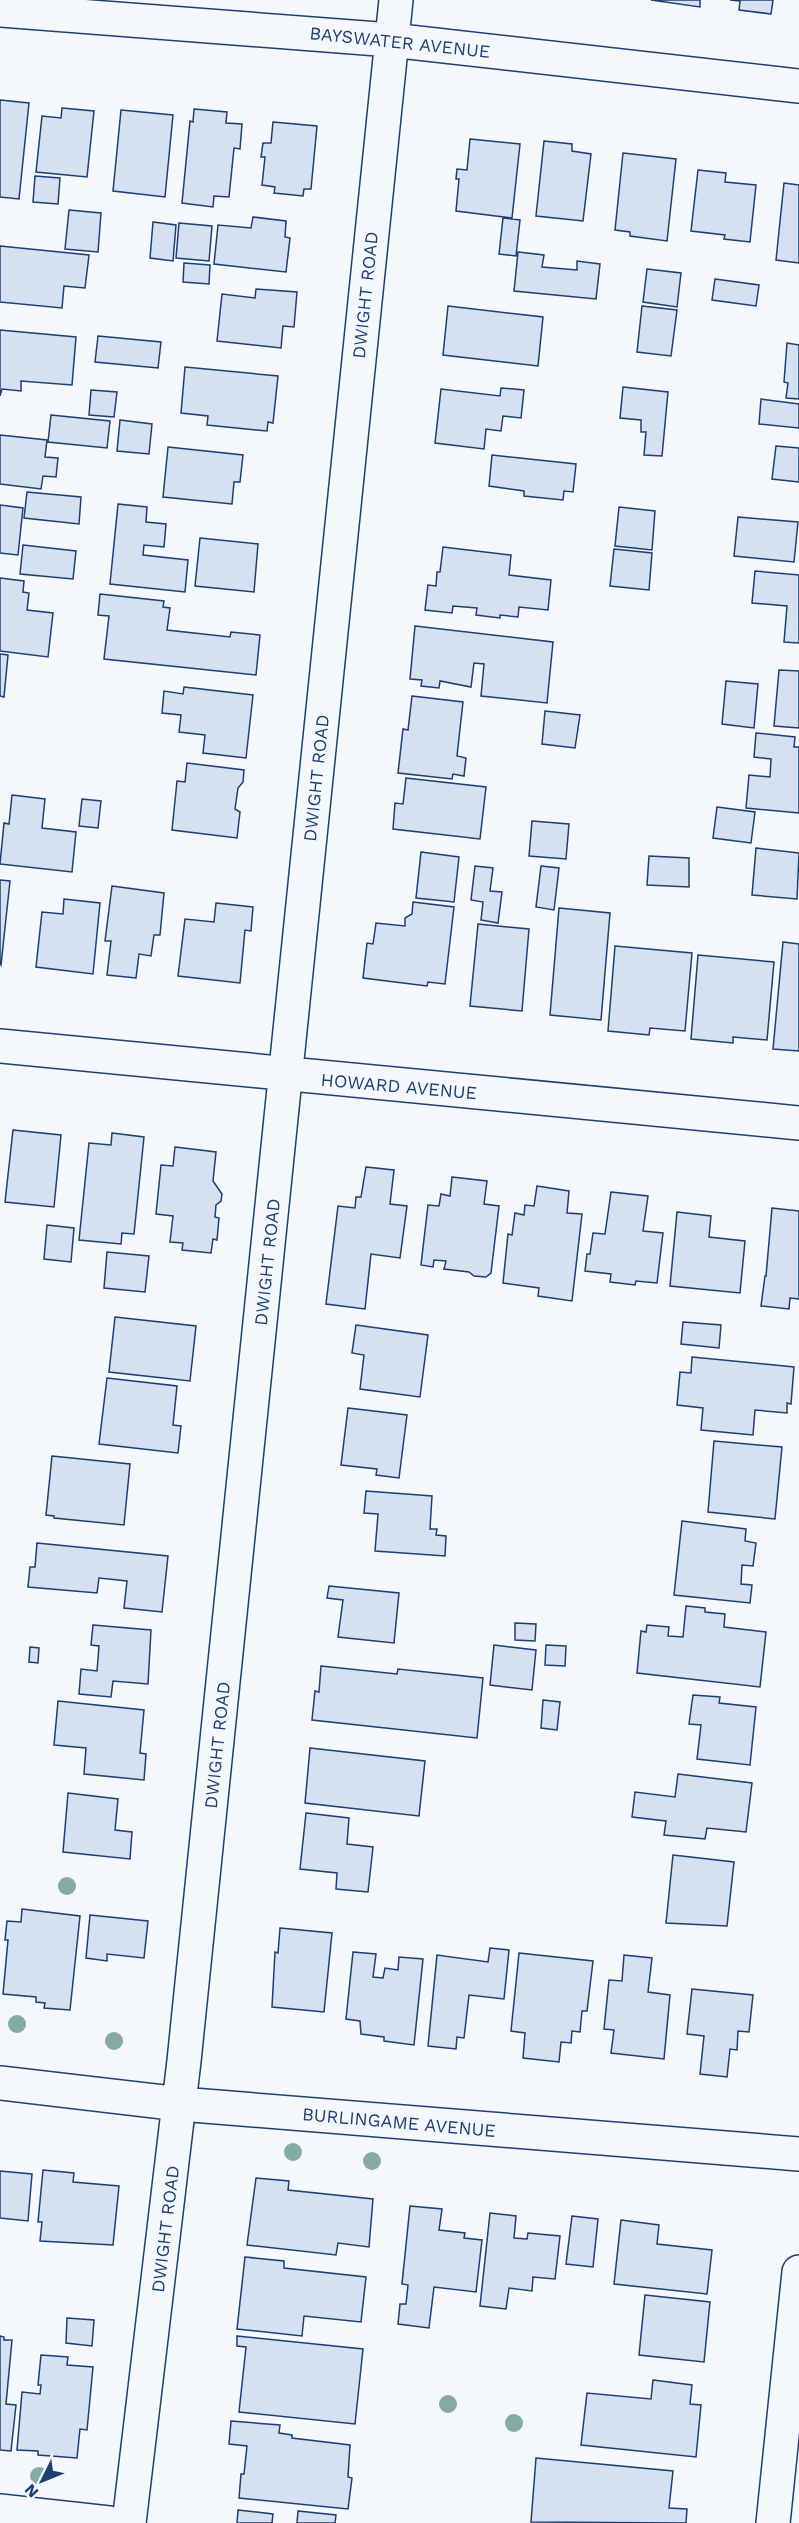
<svg xmlns="http://www.w3.org/2000/svg" width="799" height="2523" font-family="'Work Sans',sans-serif">
<style>
.building{fill:#d5e0f0;stroke:#1d3f73;stroke-width:1.5}
.lines{fill:none;stroke-linecap:round;stroke-linejoin:round}
.minor-casing{stroke:#1d3f73;stroke-width:36}
.minor{stroke:#f4f7fb;stroke-width:33}
.tree{fill:#86aba6}
.labels{text-anchor:middle;dominant-baseline:central;stroke-width:4.5;stroke-linejoin:round;paint-order:stroke}
.street-label{font-size:18px;fill:#1d3f73;stroke:#f4f7fb}
</style>
<rect width="100%" height="100%" fill="#f4f7fb"/>
<path class="building" d="M651 0H700V7Z
M730 0H773L771 14 739 10 740 1Z
M0 100 29 103 19 199 0 197Z
M62 108 94 111 87 177 36 172 42 116 61 118Z
M194 109 227 112 226 123 242 124 240 149 234 148 229 197 214 196 213 207 182 203 190 121 193 122Z
M121 110 173 115 165 197 113 191Z
M273 122 317 126 311 189H304L303 196 274 193 275 187 262 185 265 157H261L263 143H271Z
M470 139 520 144 512 218 456 211 459 179H456L457 169 467 170Z
M544 141 572 144V151L591 154 583 221 536 216Z
M623 153 676 159 667 241 630 236V232L615 230Z
M698 170 726 173 725 182 756 185 750 242 724 239 725 235 691 231Z
M35 176 60 178 58 204 33 202Z
M784 183 799 185V263L776 260Z
M69 210 101 213 98 252 65 249Z
M253 217 286 221 285 237 290 238 286 272 214 264 218 225 251 228Z
M503 218 520 220 516 256 499 254Z
M153 222 176 225 173 261 150 258Z
M179 223 212 226 209 261 176 258Z
M0 246 89 255 85 288 64 286 62 308 0 302Z
M518 252 544 255 542 267 577 270V261L600 264 596 299 514 291Z
M184 263 210 265 209 284 183 282Z
M647 269 681 273 677 307 643 302Z
M715 279 759 285 756 306 712 300Z
M256 289 297 292 294 327 283 326 281 348 217 341 222 294 255 298Z
M448 306 543 317 538 366 443 355Z
M642 306 677 310 671 356 637 352Z
M0 330 76 337 72 385 21 381V391L2 389 0 396Z
M98 336 161 342 158 368 95 362Z
M787 343 799 345V399L786 398 788 383 784 382Z
M185 367 278 376 273 423 268 422 267 431 207 425 208 416 181 413Z
M623 387 668 392 662 456 644 455 646 432H641V420L620 418Z
M501 388 524 390 521 418 503 416 501 431 486 429 484 449 435 443 441 389 500 396Z
M91 390 117 392 114 417 89 415Z
M761 399 799 404V428L759 424Z
M51 415 110 421 107 448 48 442Z
M120 420 152 424 149 454 117 451Z
M0 435 47 440 45 457 58 458 56 477 43 476 41 489 0 484Z
M776 446 799 448V482L772 479Z
M168 447 243 455 240 482H234L232 504 163 497Z
M492 455 576 464 573 492 564 491 563 500 524 496V491L489 486Z
M27 492 81 497 79 524 24 518Z
M118 504 147 507 146 522 166 524 164 547 144 545 143 555 188 560 185 592 110 584Z
M0 505 23 508 18 555 0 553Z
M619 507 655 511 652 550 615 546Z
M738 517 798 522 794 562 734 556Z
M200 538 258 544 254 592 195 586Z
M23 545 76 551 73 579 20 574Z
M443 547 511 555 509 575 551 580 548 610 519 607 518 617 500 615V618L476 615 477 608 453 606 452 613 425 610 428 585 436 586 437 572H440Z
M614 549 652 553 649 590 610 586Z
M755 571 799 575V643L784 642 787 606 752 603Z
M0 578 24 581 23 592 29 593 27 610 53 613 48 657 0 651Z
M100 594 164 601 163 607 170 608 167 630 230 637 231 632 260 635 256 675 104 659 109 616 98 615Z
M415 626 553 642 547 703 481 696 484 664 474 663 471 687 440 681 439 688 421 686 422 680 410 679Z
M0 654 8 655 4 697 0 696Z
M779 670 799 671V728L774 726Z
M726 681 758 684 754 728 722 724Z
M184 687 253 695 246 758 203 753 205 735 179 732 181 715 162 713 164 691 183 694Z
M412 696 463 702 457 756 466 758 464 776 453 774 452 779 398 773 403 729 408 730Z
M545 711 580 715 575 748 542 744Z
M756 733 795 737 794 747H799V813L746 808 749 775 770 777 771 759 754 757Z
M187 763 244 770 243 782 238 788 235 809 240 812 237 838 172 830 177 781 185 782Z
M406 778 486 787 480 839 393 829 395 803 403 804Z
M12 795 45 799 42 828 76 832 72 872 0 864 4 823 9 824Z
M82 799 101 801 98 828 79 826Z
M717 807 755 812 751 843 713 838Z
M532 821 569 824 566 859 529 856Z
M756 848 799 853 797 899 752 895Z
M421 852 459 857 454 902 416 898Z
M649 856 689 858V887L647 885Z
M475 866 493 868 490 891 502 892 498 923 481 920 483 902 471 900Z
M541 866 559 868 554 910 536 907Z
M0 880 10 881 1 965 0 964Z
M112 886 164 893 160 935H154L151 956 139 954 136 978 107 975 111 941H105Z
M64 899 100 903 93 974 36 967 42 912 63 914Z
M413 902 454 907 445 984 428 982 427 986 363 978 367 943 373 944 376 923 405 926V918L412 914Z
M216 903 253 907 251 931 245 930 240 983 178 976 185 919 214 922Z
M559 908 610 913 601 1020 550 1015Z
M478 924 529 929 522 1011 470 1006Z
M783 942 799 944V1051L773 1049Z
M615 946 692 953 685 1031 650 1028 649 1035 608 1031Z
M698 955 774 962 767 1040 733 1037V1043L691 1039Z
M13 1130 61 1135 54 1207 5 1202Z
M112 1133 144 1137 134 1234 122 1233 121 1244 79 1240 89 1143 111 1145Z
M175 1147 216 1152 213 1181 222 1194 221 1201 216 1205 215 1217 219 1218 217 1240 213 1239 211 1253 182 1250 183 1243 170 1242 173 1216 156 1214 161 1165 173 1166Z
M366 1167 394 1170 390 1204 407 1206 400 1258 371 1254 365 1309 326 1304 338 1206 355 1208 356 1197H361Z
M452 1177 487 1181 484 1204 499 1206 491 1273 486 1277 474 1276 469 1272 444 1269 446 1261 434 1260 433 1267 421 1265 428 1205 439 1206 441 1194 450 1196Z
M537 1186 569 1191 567 1213 582 1214 572 1301 538 1296 539 1288 503 1283 508 1234 512 1235 515 1213 524 1215 525 1205 534 1206Z
M611 1192 648 1196 643 1231 663 1233 657 1283 636 1281 635 1285 610 1282 611 1274 585 1271 587 1254H590L593 1233 605 1234Z
M772 1208 799 1211V1299L790 1298 789 1309 761 1306 765 1276H766Z
M677 1212 711 1216 709 1237 745 1241 740 1293 670 1286Z
M47 1225 74 1228 71 1262 44 1259Z
M107 1252 149 1256 145 1292 104 1288Z
M115 1317 196 1326 190 1381 109 1372Z
M683 1322 721 1325 719 1348 681 1344Z
M356 1325 428 1335 420 1397 360 1389 364 1355 352 1353Z
M692 1357 794 1367 791 1404 787 1403V1413L755 1410 753 1435 701 1430 703 1408 677 1405 680 1372 691 1373Z
M107 1378 177 1386 173 1425 181 1426 178 1453 99 1444Z
M348 1408 407 1415 399 1478 376 1475 377 1469 341 1465Z
M714 1441 782 1447 775 1519 708 1512Z
M52 1456 130 1464 124 1525 54 1518V1516L46 1515Z
M366 1491 432 1496 430 1529H437L436 1535 446 1536 445 1556 375 1551 378 1514 364 1513Z
M682 1521 746 1529 745 1541 756 1543 753 1566 742 1565 741 1584 752 1585 750 1603 674 1595Z
M37 1543 168 1556 162 1612 124 1608 127 1581 99 1578 97 1593 28 1587 30 1567H35Z
M329 1586 399 1593 394 1643 338 1637 343 1600 327 1598Z
M686 1606 705 1608V1612L725 1614 724 1627 766 1632 760 1687 637 1673 641 1631 646 1632 647 1625 669 1627 668 1636 683 1637Z
M515 1623 536 1624 535 1641 515 1640Z
M93 1625 151 1630 148 1684 113 1681 111 1697 79 1694 81 1669 97 1671 99 1646 91 1645Z
M494 1645 536 1650 532 1690 490 1685Z
M546 1645 566 1646 565 1666 545 1665Z
M30 1647 39 1648 38 1663 29 1662Z
M321 1666 397 1674 398 1669 483 1678 477 1738 312 1720 315 1691 319 1692Z
M693 1695 720 1697 719 1703 756 1707 750 1765 697 1759 701 1725 689 1724Z
M543 1700 560 1702 557 1730 541 1728Z
M58 1701 144 1710 140 1753 146 1754 144 1780 84 1774 86 1748 54 1745Z
M310 1748 425 1761 419 1816 305 1803Z
M678 1774 752 1783 746 1832 707 1828 705 1839 664 1835 666 1821 632 1817 635 1792 675 1797Z
M68 1793 118 1799 115 1830 132 1832 130 1859 63 1852Z
M306 1813 349 1818 347 1844 373 1847 368 1892 336 1889 337 1873 300 1869Z
M673 1855 734 1862 727 1926 666 1923Z
M22 1909 80 1916 70 2010 44 2008 45 2003 36 2002V1997L3 1994 8 1940H5L7 1921 21 1922Z
M90 1915 148 1921 144 1958 107 1954V1961L86 1958Z
M280 1928 332 1933 324 2012 272 2007 275 1952 278 1953Z
M490 1948 509 1950 504 1999 469 1995 464 2038 457 2037 456 2049 428 2046 437 1955 488 1962Z
M353 1952 376 1954 373 1977 383 1978 385 1968 398 1970 399 1957 423 1959 414 2045 384 2041V2037L361 2034 360 2021 346 2019Z
M519 1953 593 1961 587 2011H582L580 2032 572 2031 571 2043 561 2042 559 2062 523 2058 525 2033 511 2031Z
M624 1955 652 1958 648 1992 670 1995 664 2059 611 2053 614 2030 604 2029 609 1980 622 1981Z
M692 1989 753 1995 749 2032 738 2031 737 2050 730 2049 727 2077 700 2074 704 2036 687 2034Z
M43 2170 74 2173 73 2182 119 2186 113 2245 40 2241 42 2222H38Z
M0 2171 32 2174 28 2221 0 2218Z
M256 2178 289 2181 288 2190 373 2199 369 2247 338 2243 336 2255 247 2245Z
M410 2206 442 2209 439 2230 465 2233 464 2238 482 2240 476 2292 434 2287 429 2328 398 2324 400 2304H406L408 2285 402 2284Z
M490 2213 516 2216 514 2238 527 2239 528 2233 560 2236 555 2279 533 2277 532 2291 509 2288 506 2309 480 2306Z
M572 2216 598 2219 593 2267 566 2264Z
M621 2220 659 2225 657 2244 712 2250 707 2294 614 2284Z
M245 2257 284 2261V2268L366 2277 361 2322 304 2316 302 2336 237 2329Z
M645 2295 710 2302 704 2362 639 2355Z
M67 2318 94 2320 92 2346 66 2343Z
M0 2336 4 2337V2340H12L6 2404 16 2405 11 2451 0 2450Z
M237 2336 363 2349 355 2424 239 2412 246 2347 237 2346Z
M41 2355 68 2357 67 2365 93 2367 87 2430 80 2429 77 2458 38 2455V2451L17 2450 22 2392 40 2394 41 2385H38Z
M653 2380 692 2385 690 2404 701 2405 696 2457 581 2445 587 2393 651 2399Z
M231 2421 280 2425 279 2433 292 2435V2438L350 2445 348 2477 352 2478 348 2509 239 2498 241 2474H244L247 2446 229 2444Z
M536 2458 673 2471 669 2508 687 2509 686 2523 531 2522Z
M238 2510 273 2514 272 2523H237Z
M298 2511 336 2515 335 2523H297Z"/>
<g class="lines">
<g class="minor-casing">
<path id="minor" d="M0 10 391 40 799 86
M0 1046 799 1123
M0 2083 180 2104 799 2154
M0 2511 109 2523
M129 2523 184 2061 396 0
M773 2523 799 2272"/>
</g>
<use href="#minor" class="minor"/>
</g>
<g class="tree">
<circle cx="67" cy="1886" r="9"/>
<circle cx="17" cy="2024" r="9"/>
<circle cx="114" cy="2041" r="9"/>
<circle cx="293" cy="2152" r="9"/>
<circle cx="372" cy="2161" r="9"/>
<circle cx="448" cy="2404" r="9"/>
<circle cx="514" cy="2423" r="9"/>
<circle cx="39" cy="2476" r="9"/>
</g>
<g class="labels">
<g class="street-label">
<text transform="translate(400 42) rotate(6)">BAYSWATER AVENUE</text>
<text transform="translate(365 295) rotate(-84)">DWIGHT ROAD</text>
<text transform="translate(316 778) rotate(-84)">DWIGHT ROAD</text>
<text transform="translate(399 1086) rotate(5)">HOWARD AVENUE</text>
<text transform="translate(267 1262) rotate(-84)">DWIGHT ROAD</text>
<text transform="translate(217 1745) rotate(-84)">DWIGHT ROAD</text>
<text transform="translate(399 2122) rotate(5)">BURLINGAME AVENUE</text>
<text transform="translate(165 2229) rotate(-83)">DWIGHT ROAD</text>
</g>
</g>
<g transform="translate(42 2481) rotate(227)" stroke="#f4f7fb" stroke-width="4.5" paint-order="stroke">
<path d="M0-4.5L10 22L0 15L-10 22Z" fill="#1d3f73"/>
<text y="-9" font-size="16" font-weight="bold" text-anchor="middle" fill="#1d3f73">N</text>
</g>
</svg>
